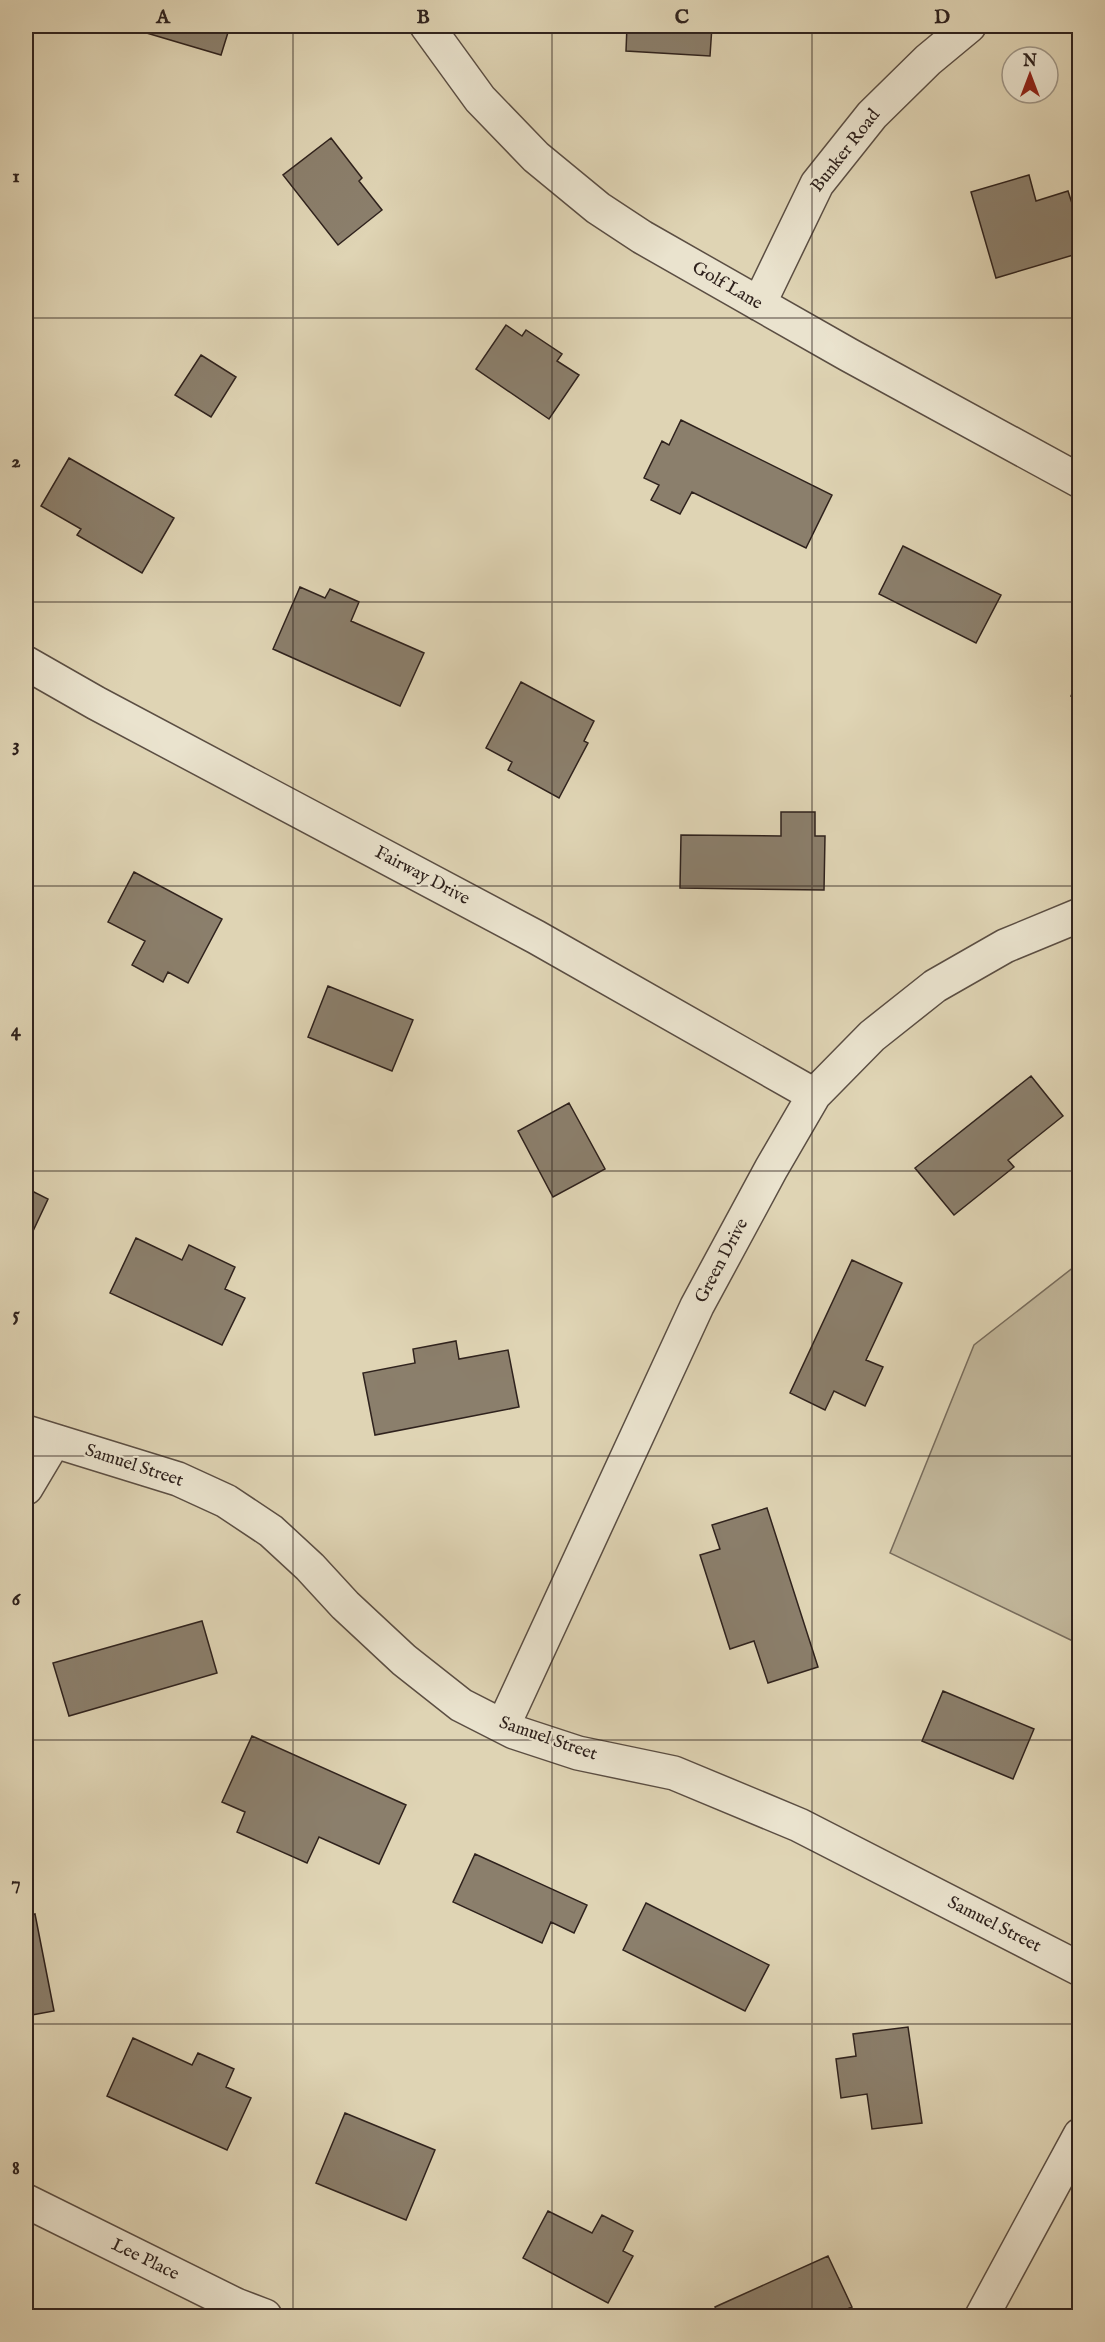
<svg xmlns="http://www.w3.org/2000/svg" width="1105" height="2342" font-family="'IM FELL English',serif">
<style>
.green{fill:#c1b69a;stroke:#786c5c;stroke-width:1.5}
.building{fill:#8b7f6c;stroke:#2f221d;stroke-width:1.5}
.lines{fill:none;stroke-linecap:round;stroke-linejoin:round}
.minor-casing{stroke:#5b4e43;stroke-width:36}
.minor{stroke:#eae3ce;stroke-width:33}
.grid{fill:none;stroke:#2f221d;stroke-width:1.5;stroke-opacity:0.55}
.labels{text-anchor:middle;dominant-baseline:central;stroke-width:4.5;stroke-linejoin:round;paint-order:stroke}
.street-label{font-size:18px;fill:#2f221d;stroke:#eae3ce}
.neatline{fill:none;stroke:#2f221d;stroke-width:2}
.grid-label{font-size:20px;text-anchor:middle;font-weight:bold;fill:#2f221d}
</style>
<rect width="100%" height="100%" fill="#dfd4b4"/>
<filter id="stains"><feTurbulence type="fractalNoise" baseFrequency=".00333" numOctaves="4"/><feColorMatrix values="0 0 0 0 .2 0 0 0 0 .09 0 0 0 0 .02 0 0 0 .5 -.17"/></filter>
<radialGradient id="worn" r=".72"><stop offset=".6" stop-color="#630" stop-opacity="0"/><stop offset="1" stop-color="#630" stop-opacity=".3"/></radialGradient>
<path class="green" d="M1079 1263V1644L890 1553 974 1345Z"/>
<path class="building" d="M134 26H230L221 55 133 29Z
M627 26H712L710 56 626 51Z
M331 138 362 178 359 181 382 210 338 245 283 175Z
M1029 175 1036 201 1068 191 1080 228V253L996 278 971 192Z
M506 325 522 336 526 330 562 354 557 361 579 375 549 419 476 369Z
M201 355 236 377 211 417 175 395Z
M681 420 832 495 806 548 692 492 680 514 651 500 659 485 644 478 662 441 669 445Z
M69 458 174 518 142 573 77 535 81 529 41 506Z
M903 546 1001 595 976 643 879 594Z
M300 587 325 598 330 589 359 602 351 621 424 653 400 706 273 649Z
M1080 675V700L1071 696Z
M521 682 594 721 584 741 588 743 559 798 508 770 512 762 486 748Z
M781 812H815V836H825L824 890 680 888 681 835 781 836Z
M134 872 222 919 188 983 168 972 163 982 132 965 145 941 108 922Z
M328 986 413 1020 392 1071 308 1037Z
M1031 1076 1063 1116 1008 1160 1014 1167 954 1215 915 1168Z
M569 1103 605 1169 553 1197 518 1131Z
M26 1188 48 1199 26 1246Z
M136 1238 182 1260 189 1245 235 1267 225 1289 245 1298 222 1345 110 1293Z
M852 1260 902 1283 866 1360 883 1367 865 1406 834 1391 825 1410 790 1393Z
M456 1341 459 1359 508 1350 519 1407 375 1435 363 1373 415 1363 413 1349Z
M767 1508 818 1667 768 1683 754 1641 730 1649 700 1555 720 1549 712 1525Z
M202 1621 217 1673 69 1716 53 1663Z
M943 1691 1034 1729 1013 1779 922 1741Z
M252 1736 406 1805 379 1864 319 1837 307 1863 237 1832 245 1812 222 1802Z
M475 1854 587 1905 574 1933 551 1922 542 1943 453 1902Z
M646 1903 769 1965 745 2011 623 1950Z
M35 1914 54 2011 26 2016V1916Z
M908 2027 922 2123 872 2129 867 2094 841 2098 836 2059 856 2056 853 2034Z
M133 2038 192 2065 198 2053 234 2069 226 2087 251 2098 227 2150 107 2096Z
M345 2113 435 2150 406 2220 316 2183Z
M548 2211 592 2233 602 2215 633 2231 623 2251 633 2256 608 2303 523 2258Z
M828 2256 852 2307 831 2316H719L715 2307Z"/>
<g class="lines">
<g class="minor-casing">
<path id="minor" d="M427 26 480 99 536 157 598 208 642 237 849 355 1080 481
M759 304 817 184 872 115 928 60 969 26
M26 663 96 703 536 937 814 1095
M26 1432 178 1479 226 1501 271 1531 310 1567 345 1605 404 1660 461 1705 514 1732 578 1753 674 1773 799 1825 1080 1969
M26 1488 54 1441
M503 1726 697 1306 771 1169 814 1095 872 1036 935 986 1005 946 1080 915
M26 2201 236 2305 265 2316
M982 2316 1080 2135"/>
</g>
<use href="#minor" class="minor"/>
</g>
<path class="grid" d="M293 26V2316M552 26V2316M812 26V2316M26 318H1080M26 602H1080M26 886H1080M26 1171H1080M26 1456H1080M26 1740H1080M26 2024H1080"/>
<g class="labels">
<g class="street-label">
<text transform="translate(846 151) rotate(-52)">Bunker Road</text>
<text transform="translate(727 286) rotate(30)">Golf Lane</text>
<text transform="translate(422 876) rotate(28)">Fairway Drive</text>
<text transform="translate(722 1261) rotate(-62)">Green Drive</text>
<text transform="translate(134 1466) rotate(18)">Samuel Street</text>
<text transform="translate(548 1739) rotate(19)">Samuel Street</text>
<text transform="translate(994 1925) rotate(27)">Samuel Street</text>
<text transform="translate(145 2260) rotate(26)">Lee Place</text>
</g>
</g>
<rect width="1105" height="2342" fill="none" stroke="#dfd4b4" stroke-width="66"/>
<g transform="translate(1030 75)"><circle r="28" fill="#eae3ce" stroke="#9f9687" stroke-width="1.5"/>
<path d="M0-4.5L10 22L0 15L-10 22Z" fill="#8f2418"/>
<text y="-9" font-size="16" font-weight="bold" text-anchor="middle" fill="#2f221d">N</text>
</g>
<rect x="33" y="33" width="1039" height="2276" class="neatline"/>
<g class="grid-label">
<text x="163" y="23">A</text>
<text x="423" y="23">B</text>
<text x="682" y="23">C</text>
<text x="942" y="23">D</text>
<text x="16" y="182">1</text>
<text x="16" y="467">2</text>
<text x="16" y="751">3</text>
<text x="16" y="1036">4</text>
<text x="16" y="1320">5</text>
<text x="16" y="1605">6</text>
<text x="16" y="1889">7</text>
<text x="16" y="2174">8</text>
</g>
<rect width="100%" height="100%" filter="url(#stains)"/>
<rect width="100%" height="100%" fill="url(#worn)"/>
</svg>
